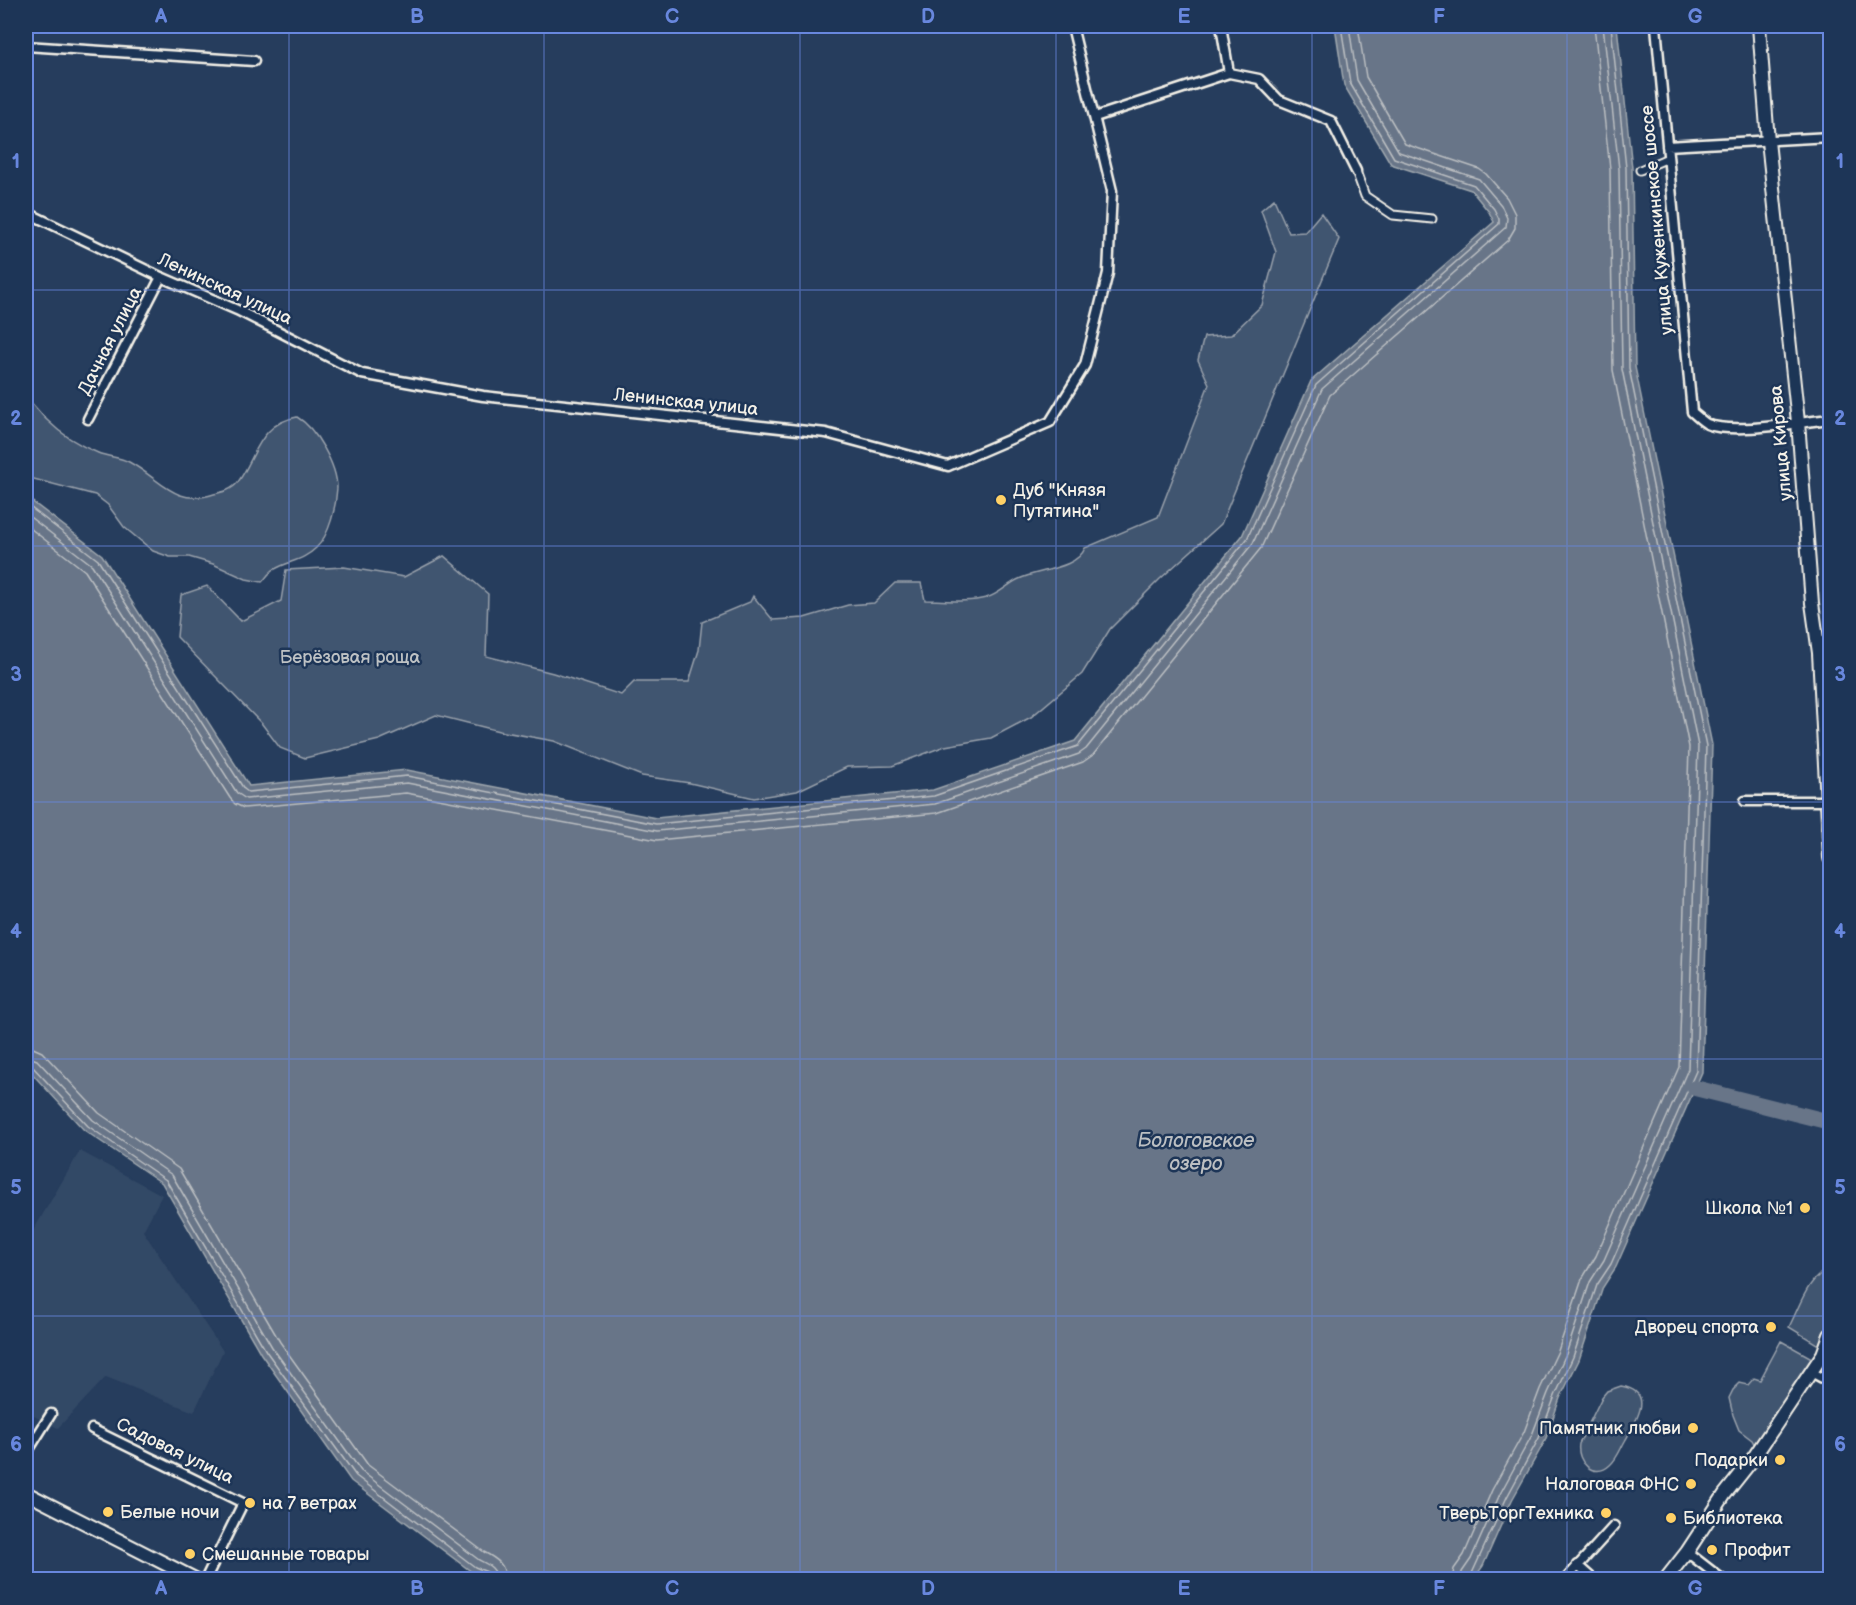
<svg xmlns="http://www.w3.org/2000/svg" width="1856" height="1605" font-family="'Balsamiq Sans',sans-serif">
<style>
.built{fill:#334966}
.green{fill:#40546f;stroke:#9aa2ac;stroke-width:1.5}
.water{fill:#677588;stroke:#9fa7ae;stroke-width:1.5}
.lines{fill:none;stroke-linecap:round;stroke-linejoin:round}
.shore{stroke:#bcbfc2;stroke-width:1.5}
.river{stroke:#677588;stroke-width:16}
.pedestrian-casing{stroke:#f4f1e8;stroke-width:11}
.minor-casing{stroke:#f4f1e8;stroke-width:13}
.secondary-casing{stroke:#f4f1e8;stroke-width:16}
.pedestrian{stroke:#1d3557;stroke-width:7}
.minor{stroke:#1d3557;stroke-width:8}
.secondary{stroke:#1d3557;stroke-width:12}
.grid{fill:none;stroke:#6887de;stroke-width:1.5;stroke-opacity:0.55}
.poi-dot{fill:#ffd166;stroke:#1d3557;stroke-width:2}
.labels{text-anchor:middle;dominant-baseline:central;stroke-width:5;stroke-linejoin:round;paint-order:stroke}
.street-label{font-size:18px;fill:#f4f1e8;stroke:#1d3557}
.poi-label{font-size:18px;fill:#f4f1e8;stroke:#1d3557;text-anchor:start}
.park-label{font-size:18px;fill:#bec2c4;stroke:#1d3557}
.water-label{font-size:20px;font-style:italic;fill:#bcbfc2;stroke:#1d3557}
.neatline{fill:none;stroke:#6887de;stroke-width:2}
.grid-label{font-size:20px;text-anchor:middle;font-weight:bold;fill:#6887de}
</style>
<rect width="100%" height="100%" fill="#263d5d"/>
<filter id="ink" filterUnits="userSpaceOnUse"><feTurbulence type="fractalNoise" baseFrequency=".0167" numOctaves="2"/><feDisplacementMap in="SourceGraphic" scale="12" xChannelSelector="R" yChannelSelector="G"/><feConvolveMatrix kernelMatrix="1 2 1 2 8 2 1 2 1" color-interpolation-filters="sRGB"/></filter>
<g filter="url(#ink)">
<path class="built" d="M80 1151 162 1195 143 1231 223 1351 194 1412 106 1377 58 1428 26 1412V1243Z"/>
<path class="green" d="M1274 199 1289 233 1305 232 1321 213 1339 239 1221 524 1160 579 1110 629 1082 674 1031 717 991 738 945 746 892 766 847 767 797 791 754 798 690 783 642 776 554 741 499 731 436 715 379 740 305 758 280 748 262 724 177 637 181 595 207 586 241 621 281 601 286 570 344 567 404 577 444 556 488 594 486 656 553 673 621 695 634 682H689L699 650 702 622 750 602 753 596 773 620 804 618 848 605 874 603 895 583H921L925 600C945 600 967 603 986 598 998 595 1008 584 1019 579 1037 570 1077 569 1085 548L1158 517 1209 384 1198 360 1204 337 1231 335 1262 305 1276 252 1261 210Z
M26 398C36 406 39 413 48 421 61 434 81 446 98 453 108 457 120 457 129 462 161 479 174 507 214 494 223 492 232 490 238 482 257 456 258 424 297 417 316 428 337 466 337 488 336 506 330 535 316 548 304 560 289 561 275 569 270 571 266 578 262 582L246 579 213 564 189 557H170L153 551 124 527 108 505 95 495 26 477Z
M1830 1268V1335L1825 1349 1789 1327C1800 1306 1807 1278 1830 1268Z
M1781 1341 1819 1362 1757 1449 1752 1440 1739 1430 1733 1415 1729 1398 1733 1390 1740 1383 1748 1385 1754 1378 1760 1380Z
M1621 1386C1657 1392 1635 1422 1625 1441 1621 1448 1617 1459 1610 1465 1594 1480 1576 1462 1579 1444L1602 1397 1607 1391Z"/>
<path class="water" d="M1335 26H1617L1632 168 1635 367 1712 745 1702 1072 1616 1267 1603 1287 1579 1360 1560 1398 1545 1441 1512 1500 1483 1566 1473 1580H489L472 1572 351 1481 261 1354 162 1183 84 1130 26 1067V497L102 555 249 786 407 770 656 818 933 790 1075 741 1242 536 1311 381 1494 222 1489 212 1471 190 1391 164 1344 85Z"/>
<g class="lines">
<path class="shore" d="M26 504 98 560 244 789 248 792 407 776 656 824 934 796 1078 746 1247 539 1316 385 1499 224V219L1494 209 1474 185 1394 158 1350 83 1341 26
M26 514 92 565 237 793 246 799 407 783 657 831 935 804 1079 754 1086 749 1253 543 1322 389 1506 227 1507 218 1501 205 1479 179 1399 152 1357 80 1349 26
M26 525 85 571 230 798 235 804 244 808 406 793 657 840 937 813 1083 762 1093 755 1261 548 1330 395 1508 240 1515 228V214L1507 198 1486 174 1479 169 1405 144 1366 77 1358 26
M26 1047 33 1048 42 1052 99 1113 179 1169 280 1342 368 1465 484 1552C497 1559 505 1564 506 1580
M26 1056 37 1060 93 1120 172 1175 272 1347 361 1471 479 1560C489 1565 496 1568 497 1580
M26 1064 32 1066 88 1126 166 1180 266 1351 356 1476 475 1567 487 1572 489 1580
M1452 1580 1454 1569 1464 1555 1492 1490 1524 1432 1540 1389 1558 1351 1582 1279 1596 1256 1679 1067 1689 747 1613 370 1610 169 1594 26
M1461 1580 1462 1572 1471 1559 1500 1494 1532 1435 1548 1393 1566 1354 1590 1282 1604 1260 1688 1069 1698 746 1622 369 1619 169 1603 26
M1469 1580 1507 1497 1539 1438 1555 1396 1573 1357 1597 1285 1611 1264 1696 1071 1706 746 1629 368 1626 168 1611 26"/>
<path class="river" d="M1695 1088 1830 1122"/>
<g class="pedestrian-casing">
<path id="pedestrian" d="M1640 170 1668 158
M1356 171 1365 196 1393 215 1432 219"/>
</g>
<g class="minor-casing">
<path id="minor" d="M1221 26 1229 73
M1656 26 1692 412C1697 416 1702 421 1707 424 1733 435 1801 422 1830 419
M26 46 254 61
M1095 117 1229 73 1259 79 1279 100 1331 121 1356 171
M1667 146 1830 137
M26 212 161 277 237 310 362 374 483 396 826 433 948 466 1050 422 1085 365 1108 273 1112 191 1072 26
M88 419 161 277
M1745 801H1827
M1811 1372 1830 1382
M92 1429 243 1503 205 1580
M26 1454 51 1414
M1687 1552 1723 1580
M1577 1565 1594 1580
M1565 1580 1614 1526"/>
</g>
<g class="secondary-casing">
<path id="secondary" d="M1759 26 1768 141 1798 422 1812 603 1819 653 1830 858
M26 1493 197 1580
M1665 1580 1687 1552 1725 1494 1752 1460 1823 1354 1830 1335"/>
</g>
<use href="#pedestrian" class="pedestrian"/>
<use href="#minor" class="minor"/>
<use href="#secondary" class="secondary"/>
</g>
</g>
<path class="grid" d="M289 26V1580M544 26V1580M800 26V1580M1056 26V1580M1312 26V1580M1567 26V1580M26 290H1830M26 546H1830M26 802H1830M26 1059H1830M26 1316H1830"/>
<g class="poi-dot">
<circle cx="1001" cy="500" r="6"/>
<circle cx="1805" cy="1208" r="6"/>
<circle cx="1771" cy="1327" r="6"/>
<circle cx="1693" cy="1428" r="6"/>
<circle cx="1780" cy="1460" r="6"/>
<circle cx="1691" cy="1484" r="6"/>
<circle cx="250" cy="1503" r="6"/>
<circle cx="108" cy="1512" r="6"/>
<circle cx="1606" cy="1513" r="6"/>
<circle cx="1671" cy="1518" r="6"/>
<circle cx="1712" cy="1550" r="6"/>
<circle cx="190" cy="1554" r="6"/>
</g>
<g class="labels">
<g class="street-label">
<text transform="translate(1657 220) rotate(-95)">улица Куженкинское шоссе</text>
<text transform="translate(225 289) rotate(25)">Ленинская улица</text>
<text transform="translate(110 341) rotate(-63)">Дачная улица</text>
<text transform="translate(686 402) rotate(6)">Ленинская улица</text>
<text transform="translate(1781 443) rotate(-95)">улица Кирова</text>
<text transform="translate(175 1451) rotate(26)">Садовая улица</text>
</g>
<g class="poi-label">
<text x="1013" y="490">Дуб "Князя<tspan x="1013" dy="21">Путятина"</tspan></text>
<text x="1793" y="1208" text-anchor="end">Школа №1</text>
<text x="1759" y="1327" text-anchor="end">Дворец спорта</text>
<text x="1681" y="1428" text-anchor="end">Памятник любви</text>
<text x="1768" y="1460" text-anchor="end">Подарки</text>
<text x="1679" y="1484" text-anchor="end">Налоговая ФНС</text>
<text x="262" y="1503">на 7 ветрах</text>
<text x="120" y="1512">Белые ночи</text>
<text x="1594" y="1513" text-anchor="end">ТверьТоргТехника</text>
<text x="1683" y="1518">Библиотека</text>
<text x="1724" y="1550">Профит</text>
<text x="202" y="1554">Смешанные товары</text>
</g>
<g class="park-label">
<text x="350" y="657">Берёзовая роща</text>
</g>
<g class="water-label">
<text x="1196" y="1141">Бологовское<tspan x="1196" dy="23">озеро</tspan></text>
</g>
</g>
<rect width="1856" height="1605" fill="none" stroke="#1d3557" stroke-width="66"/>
<rect x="33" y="33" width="1790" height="1539" class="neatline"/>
<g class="grid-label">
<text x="161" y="23">A</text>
<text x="417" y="23">B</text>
<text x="672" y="23">C</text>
<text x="928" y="23">D</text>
<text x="1184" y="23">E</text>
<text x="1439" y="23">F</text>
<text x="1695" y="23">G</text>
<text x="16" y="168">1</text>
<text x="1840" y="168">1</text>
<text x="16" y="425">2</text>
<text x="1840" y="425">2</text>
<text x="16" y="681">3</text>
<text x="1840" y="681">3</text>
<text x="16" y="938">4</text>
<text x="1840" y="938">4</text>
<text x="16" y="1194">5</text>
<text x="1840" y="1194">5</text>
<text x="16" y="1451">6</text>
<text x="1840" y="1451">6</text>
<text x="161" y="1595">A</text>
<text x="417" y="1595">B</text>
<text x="672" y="1595">C</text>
<text x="928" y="1595">D</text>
<text x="1184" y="1595">E</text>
<text x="1439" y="1595">F</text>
<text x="1695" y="1595">G</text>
</g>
</svg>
